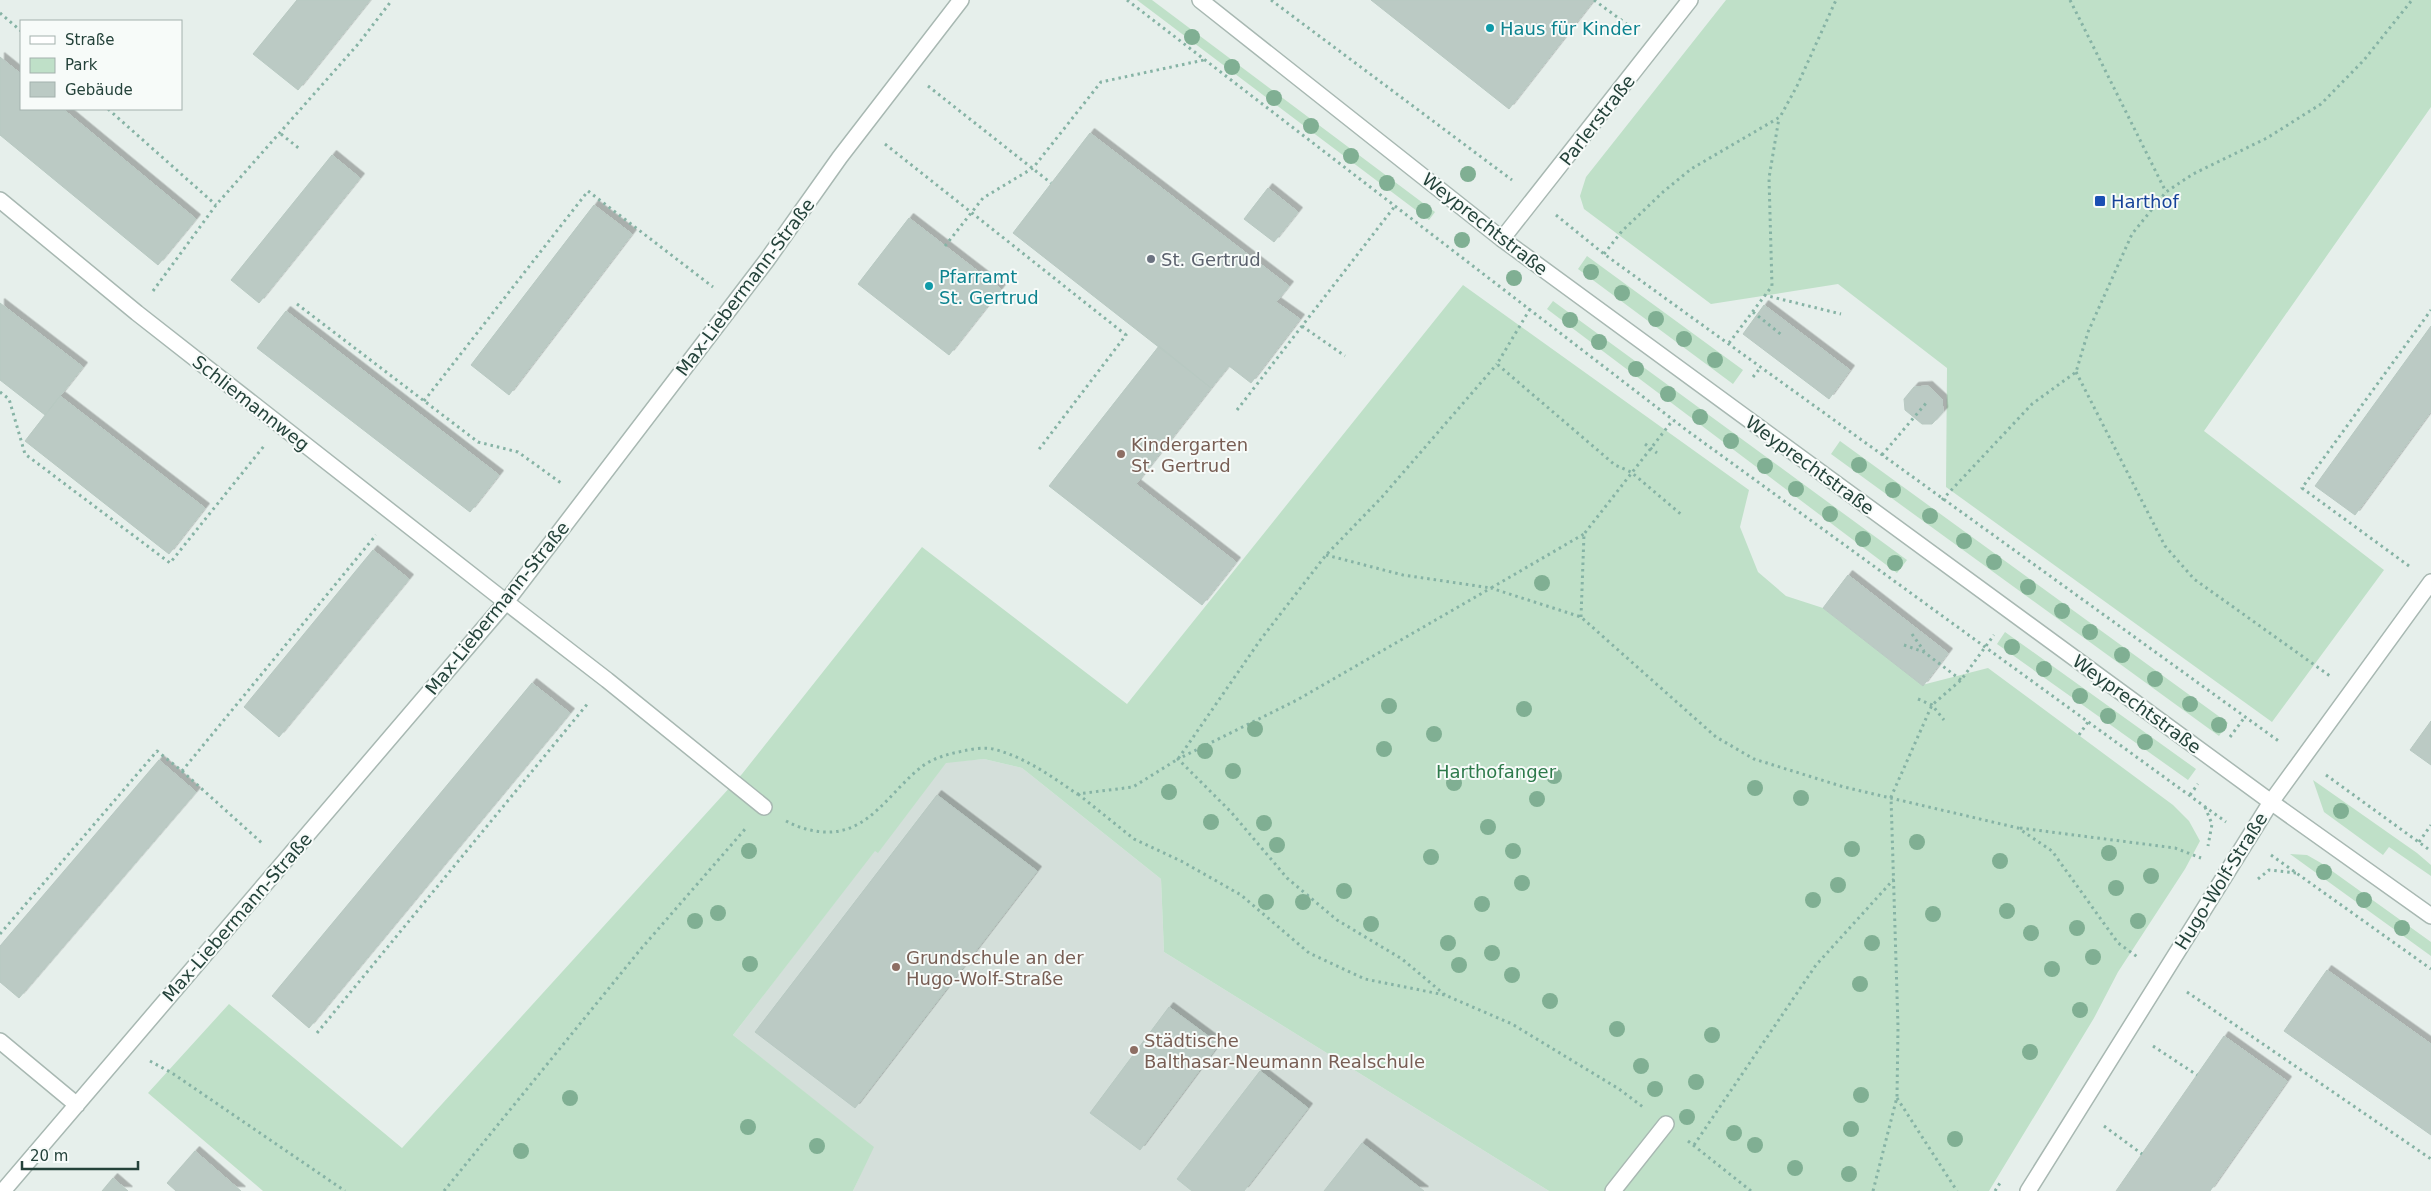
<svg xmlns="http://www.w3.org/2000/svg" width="2431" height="1191" font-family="'DejaVu Sans',sans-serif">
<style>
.built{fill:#d4dfda}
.green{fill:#bfe0c8}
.building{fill:#bbcac4;stroke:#b8c9c2;filter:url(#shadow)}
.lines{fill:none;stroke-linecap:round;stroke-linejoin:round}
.service-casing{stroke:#a8b8b2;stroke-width:18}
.minor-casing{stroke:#a8b8b2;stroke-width:18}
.tertiary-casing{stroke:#a8b8b2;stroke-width:18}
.path{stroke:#86b3a5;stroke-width:3;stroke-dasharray:2.5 4;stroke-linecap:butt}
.service{stroke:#fff;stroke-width:15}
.minor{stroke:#fff;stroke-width:15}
.tertiary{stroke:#fff;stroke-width:15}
.tree{fill:#80af93}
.culture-dot{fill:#0f9aa8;stroke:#f7fbf9;stroke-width:2}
.transit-dot{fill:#1a4fb4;stroke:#f7fbf9;stroke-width:2}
.worship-dot{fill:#6b7280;stroke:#f7fbf9;stroke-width:2}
.education-dot{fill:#8d6e63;stroke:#f7fbf9;stroke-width:2}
.labels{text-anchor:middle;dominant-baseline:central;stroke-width:4;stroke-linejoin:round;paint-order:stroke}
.culture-label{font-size:18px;fill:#0d838f;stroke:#f7fbf9;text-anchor:start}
.street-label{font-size:18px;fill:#24423a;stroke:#f7fbf9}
.transit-label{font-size:18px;fill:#164399;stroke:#f7fbf9;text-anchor:start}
.worship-label{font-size:18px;fill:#5b616d;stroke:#f7fbf9;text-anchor:start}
.education-label{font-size:18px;fill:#785e54;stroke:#f7fbf9;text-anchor:start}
.park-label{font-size:18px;fill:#2d7a4b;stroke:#f7fbf9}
</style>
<defs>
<filter id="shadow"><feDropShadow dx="4.5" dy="-4.5" stdDeviation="0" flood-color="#0004"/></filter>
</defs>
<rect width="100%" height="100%" fill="#e6efeb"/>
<path class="built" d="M984 759 1022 768 1161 879 1164 952 1549 1191H853L873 1147 733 1035 875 850 878 852 946 762Z"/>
<path class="green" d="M1137 0H1152L1435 212 1429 220Z
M1726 0H2431V107L2204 431 2384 570 2272 722 1946 487 1947 368 1838 284 1711 304 1584 209 1580 196 1586 177Z
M1587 256 1743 370 1733 384 1578 269Z
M1463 285 1749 490 1740 527 1758 572 1786 596 1823 608 1922 685 1988 668 2173 805 2189 821 2200 841 2185 869 2118 972 2094 1018 1989 1191H1549L1164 952 1161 879 1022 768 984 759 946 763 878 853 875 851 733 1035 874 1147 853 1191H263L148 1093 229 1004 402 1148 742 774 922 547 1127 704Z
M1553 301 1907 560 1897 573 1547 309Z
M1840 441 2228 723 2219 736 1831 454Z
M2005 632 2196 769 2188 780 1997 644Z
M2313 780 2417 853 2431 865V876L2389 847 2383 855 2324 812Z
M2290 854 2307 855 2321 863 2431 942V956Z"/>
<path class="building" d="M297 0H370L298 90 253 54Z
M1371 0H1594L1509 109Z
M0 57 21 74V109H63L196 219 158 265 0 135Z
M1090 133 1289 286 1276 302 1300 319 1251 383 1229 366 1211 388 1013 233Z
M332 155 360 178 259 303 231 280Z
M1268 188 1298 212 1274 242 1244 219Z
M594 205 632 234 509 395 471 365Z
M909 218 1001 289 949 355 858 284Z
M0 303 83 367 45 415 0 380Z
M1764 305 1850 370 1829 399 1743 334Z
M286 311 499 475 470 512 257 348Z
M2431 326V411L2355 515 2315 486Z
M1159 346 1211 388 1136 484 1236 562 1202 605 1049 486Z
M1928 386 1942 399 1943 412 1932 424H1922L1905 410 1904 399 1914 387Z
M60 396 205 508 169 554 25 441Z
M373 550 409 579 279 737 244 707Z
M1848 575 1948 653 1923 686 1823 608Z
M532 683 570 713 309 1028 272 996Z
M2431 721V765L2410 750Z
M159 760 196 792 19 998 0 982V946Z
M937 795 1037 871 855 1108 755 1032Z
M2327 970 2431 1044V1135L2284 1031Z
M1169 1007 1219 1044 1140 1150 1090 1113Z
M2224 1036 2287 1081 2210 1191H2116Z
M1260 1071 1308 1108 1244 1191H1192L1177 1179Z
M1362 1143 1424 1191H1324Z
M195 1151 241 1191H176L167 1183Z
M113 1178 128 1191H102Z"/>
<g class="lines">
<g class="service-casing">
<path id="service" d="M506 602 607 680 764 807
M1613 1191 1666 1124"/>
</g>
<g class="minor-casing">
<path id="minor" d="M0 200 137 313 506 602
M1502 239 1690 0
M0 1041 77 1105
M3 1191 506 602 767 260 840 157 961 0
M2028 1191 2271 802 2431 582"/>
</g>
<g class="tertiary-casing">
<path id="tertiary" d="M1200 0 1502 239 2271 802 2431 916"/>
</g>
<path class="path" d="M1127 0 1685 429 2226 822
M1271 0 1512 180
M1594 0 1632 28
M2070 0 2166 192
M0 13 21 31
M928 86 1051 183
M108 109 216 205
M281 134 301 150
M885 144 1126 335 1037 452
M1556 215 1604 254 2280 742
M945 246 983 198 1033 168 1101 82 1204 60
M1604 254 1622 231 1663 192 1691 169 1780 117 1797 86 1836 0
M153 291 216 205 359 43 392 0
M1764 295 1841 314
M297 304 478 442 518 452 561 483
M1530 309 1497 364 1615 465 1631 472 1683 516
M1753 312 1783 336
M1302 326 1345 356
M1729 343 1772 286 1769 178 1779 118
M2076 372 2165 546 2194 579 2330 676
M1753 377 1761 367
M0 392 9 399 25 454 170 563 264 446
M424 401 588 191 713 287
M1237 410 1395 206
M1645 444 1657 453
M1882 455 1927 402
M1942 500 2032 404 2076 372 2088 332 2132 234 2166 192 2193 174 2267 138 2321 104 2364 60 2412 0
M1326 555 1403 575 1491 588 1584 534
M2409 566 2302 488 2431 310
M1581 617 1584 534 1673 420
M1912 634 1924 651
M1904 645 1924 652 1961 680
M1918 699 1932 705 1944 720
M2079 735 2088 722
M2230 737 2244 718
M182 771 263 844
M2326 775 2431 851
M1078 794 1134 839 1183 862 1241 895 1309 953 1365 979 1445 995 1512 1024 1619 1089 1643 1107
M2190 795 2198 784
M2205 807 2212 824 2208 846
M786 821C797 827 810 831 823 832 870 835 890 790 924 765 936 757 949 754 963 751 972 749 984 747 993 749 1025 757 1051 776 1077 794L1133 787 1178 759 1261 639 1326 555 1382 497 1497 364
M2020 828 2175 848 2201 858
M2419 842 2431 825
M2271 855 2431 969
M2258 879 2269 870 2296 873
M0 934 157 751 182 771 376 535
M2187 992 2431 1159
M1445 995 1402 959 1337 920 1287 878 1231 812 1178 759 1297 700 1491 588 1581 617 1716 737 1754 759 1844 787 2018 828 2052 851 2118 943 2139 958
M317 1033 589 702
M2153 1046 2197 1075
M150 1061 172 1073 345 1191
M1897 1098 1957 1191
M2104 1126 2142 1154
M1688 1141 1751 1191
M1694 1145 1816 965 1894 879
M444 1191 640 950 746 828
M1873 1191 1897 1097 1898 1027 1891 797 1932 705 1961 680 1994 635
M1995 1191 2000 1183"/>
<use href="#service" class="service"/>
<use href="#minor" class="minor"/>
<use href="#tertiary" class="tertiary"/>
</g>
<g class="tree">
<circle cx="1192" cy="37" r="8"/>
<circle cx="1232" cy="67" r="8"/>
<circle cx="1274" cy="98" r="8"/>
<circle cx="1311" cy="126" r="8"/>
<circle cx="1351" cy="156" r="8"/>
<circle cx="1468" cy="174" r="8"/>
<circle cx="1387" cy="183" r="8"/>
<circle cx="1424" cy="211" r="8"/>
<circle cx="1462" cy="240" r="8"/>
<circle cx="1591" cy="272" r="8"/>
<circle cx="1514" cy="278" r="8"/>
<circle cx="1622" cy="293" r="8"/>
<circle cx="1656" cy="319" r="8"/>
<circle cx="1570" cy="320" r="8"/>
<circle cx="1684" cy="339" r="8"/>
<circle cx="1599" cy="342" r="8"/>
<circle cx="1715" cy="360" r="8"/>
<circle cx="1636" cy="369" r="8"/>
<circle cx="1668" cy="394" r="8"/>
<circle cx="1700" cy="417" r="8"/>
<circle cx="1731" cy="441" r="8"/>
<circle cx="1859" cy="465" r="8"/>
<circle cx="1765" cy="466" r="8"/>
<circle cx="1796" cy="489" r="8"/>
<circle cx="1893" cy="490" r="8"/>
<circle cx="1830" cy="514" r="8"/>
<circle cx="1930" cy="516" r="8"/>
<circle cx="1863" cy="539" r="8"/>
<circle cx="1964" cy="541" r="8"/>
<circle cx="1994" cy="562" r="8"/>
<circle cx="1895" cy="563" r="8"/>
<circle cx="1542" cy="583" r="8"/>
<circle cx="2028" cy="587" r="8"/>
<circle cx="2062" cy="611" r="8"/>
<circle cx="2090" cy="632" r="8"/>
<circle cx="2012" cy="647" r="8"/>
<circle cx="2122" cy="655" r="8"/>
<circle cx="2044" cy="669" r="8"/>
<circle cx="2155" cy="679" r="8"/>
<circle cx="2080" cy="696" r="8"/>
<circle cx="2190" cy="704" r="8"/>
<circle cx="1389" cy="706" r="8"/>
<circle cx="1524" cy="709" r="8"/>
<circle cx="2108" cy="716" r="8"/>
<circle cx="2219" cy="725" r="8"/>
<circle cx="1255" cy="729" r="8"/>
<circle cx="1434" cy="734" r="8"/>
<circle cx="2145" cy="742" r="8"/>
<circle cx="1384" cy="749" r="8"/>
<circle cx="1205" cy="751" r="8"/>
<circle cx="1233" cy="771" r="8"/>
<circle cx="1554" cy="776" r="8"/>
<circle cx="1454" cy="783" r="8"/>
<circle cx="1755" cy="788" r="8"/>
<circle cx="1169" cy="792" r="8"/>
<circle cx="1801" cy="798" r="8"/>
<circle cx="1537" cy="799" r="8"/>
<circle cx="2341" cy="811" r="8"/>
<circle cx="1211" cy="822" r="8"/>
<circle cx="1264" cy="823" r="8"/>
<circle cx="1488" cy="827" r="8"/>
<circle cx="1917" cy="842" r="8"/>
<circle cx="1277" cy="845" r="8"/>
<circle cx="1852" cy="849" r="8"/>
<circle cx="749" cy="851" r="8"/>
<circle cx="1513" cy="851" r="8"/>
<circle cx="2109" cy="853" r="8"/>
<circle cx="1431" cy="857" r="8"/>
<circle cx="2000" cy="861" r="8"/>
<circle cx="2324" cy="872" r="8"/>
<circle cx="2151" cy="876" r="8"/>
<circle cx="1522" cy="883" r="8"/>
<circle cx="1838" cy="885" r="8"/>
<circle cx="2116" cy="888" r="8"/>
<circle cx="1344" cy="891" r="8"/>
<circle cx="1813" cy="900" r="8"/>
<circle cx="2364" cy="900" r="8"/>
<circle cx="1266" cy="902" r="8"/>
<circle cx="1303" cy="902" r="8"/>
<circle cx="1482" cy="904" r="8"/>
<circle cx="2007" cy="911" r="8"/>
<circle cx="718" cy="913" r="8"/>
<circle cx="1933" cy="914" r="8"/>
<circle cx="695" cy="921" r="8"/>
<circle cx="2138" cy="921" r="8"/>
<circle cx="1371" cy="924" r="8"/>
<circle cx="2077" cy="928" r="8"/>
<circle cx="2402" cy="928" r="8"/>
<circle cx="2031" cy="933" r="8"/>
<circle cx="1448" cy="943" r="8"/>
<circle cx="1872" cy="943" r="8"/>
<circle cx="1492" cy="953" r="8"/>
<circle cx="2093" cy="957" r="8"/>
<circle cx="750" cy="964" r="8"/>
<circle cx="1459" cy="965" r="8"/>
<circle cx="2052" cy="969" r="8"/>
<circle cx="1512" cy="975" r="8"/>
<circle cx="1860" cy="984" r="8"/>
<circle cx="1550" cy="1001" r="8"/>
<circle cx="2080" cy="1010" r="8"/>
<circle cx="1617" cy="1029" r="8"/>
<circle cx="1712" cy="1035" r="8"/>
<circle cx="2030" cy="1052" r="8"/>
<circle cx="1641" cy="1066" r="8"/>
<circle cx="1696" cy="1082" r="8"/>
<circle cx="1655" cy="1089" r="8"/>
<circle cx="1861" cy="1095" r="8"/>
<circle cx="570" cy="1098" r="8"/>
<circle cx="1687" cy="1117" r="8"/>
<circle cx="748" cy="1127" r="8"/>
<circle cx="1851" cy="1129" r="8"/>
<circle cx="1734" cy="1133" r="8"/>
<circle cx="1955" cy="1139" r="8"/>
<circle cx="1755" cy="1145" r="8"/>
<circle cx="817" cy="1146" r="8"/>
<circle cx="521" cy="1151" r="8"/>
<circle cx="1795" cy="1168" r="8"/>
<circle cx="1849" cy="1174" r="8"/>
</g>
<g class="culture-dot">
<circle cx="1490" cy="28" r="5"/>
<circle cx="929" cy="286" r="5"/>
</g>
<rect class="transit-dot" x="2094" y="195" width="12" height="12" rx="2.5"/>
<circle class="worship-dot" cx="1151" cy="259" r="5"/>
<g class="education-dot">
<circle cx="1121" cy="454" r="5"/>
<circle cx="896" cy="967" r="5"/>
<circle cx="1134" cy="1050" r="5"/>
</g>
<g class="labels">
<g class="culture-label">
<text x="1500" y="28">Haus für Kinder</text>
<text x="939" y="276">Pfarramt<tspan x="939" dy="21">St. Gertrud</tspan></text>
</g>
<g class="street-label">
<text transform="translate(1597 120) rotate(-52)">Parlerstraße</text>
<text transform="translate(1485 224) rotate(38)">Weyprechtstraße</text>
<text transform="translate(745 287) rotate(-53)">Max-Liebermann-Straße</text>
<text transform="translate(251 403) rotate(38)">Schliemannweg</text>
<text transform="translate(1810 465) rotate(36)">Weyprechtstraße</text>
<text transform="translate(497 608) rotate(-51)">Max-Liebermann-Straße</text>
<text transform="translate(2137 704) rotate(36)">Weyprechtstraße</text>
<text transform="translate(2221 881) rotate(-58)">Hugo-Wolf-Straße</text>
<text transform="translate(237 917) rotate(-49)">Max-Liebermann-Straße</text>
</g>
<g class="transit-label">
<text x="2111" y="201">Harthof</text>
</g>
<g class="worship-label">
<text x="1161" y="259">St. Gertrud</text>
</g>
<g class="education-label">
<text x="1131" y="444">Kindergarten<tspan x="1131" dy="21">St. Gertrud</tspan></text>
<text x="906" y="957">Grundschule an der<tspan x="906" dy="21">Hugo-Wolf-Straße</tspan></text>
<text x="1144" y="1040">Städtische<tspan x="1144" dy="21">Balthasar-Neumann Realschule</tspan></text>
</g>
<g class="park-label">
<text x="1496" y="771">Harthofanger</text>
</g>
</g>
<rect x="20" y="20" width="162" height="90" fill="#f7fbf9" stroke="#a3b1ad"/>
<rect x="30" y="36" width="25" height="8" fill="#ffffff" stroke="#a3b1ad"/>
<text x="65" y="45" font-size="15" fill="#24423a">Straße</text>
<rect x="30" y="58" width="25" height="15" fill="#bfe0c8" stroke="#a3b1ad"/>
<text x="65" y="70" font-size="15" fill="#24423a">Park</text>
<rect x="30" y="82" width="25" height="15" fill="#bbcac4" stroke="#a3b1ad"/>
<text x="65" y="95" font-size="15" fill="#24423a">Gebäude</text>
<path d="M22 1161v8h116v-8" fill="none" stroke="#24423a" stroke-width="2.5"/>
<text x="30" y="1161" font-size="15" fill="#24423a" stroke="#f7fbf9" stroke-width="4" paint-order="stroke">20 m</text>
</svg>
